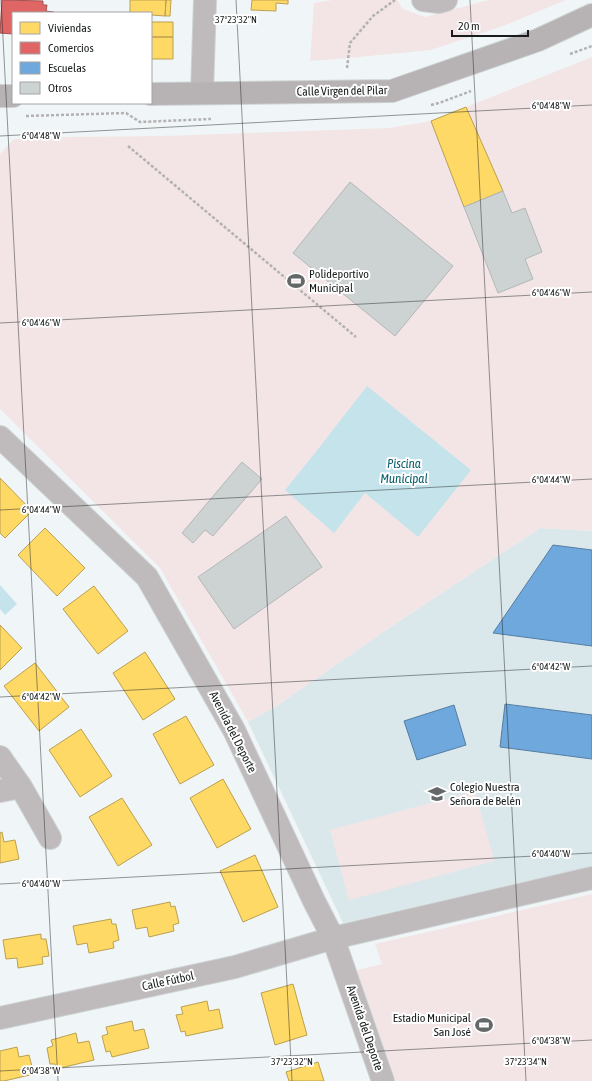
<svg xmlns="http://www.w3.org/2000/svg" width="592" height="1081" font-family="'Asap Condensed',sans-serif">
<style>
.built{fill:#dbe8eb}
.green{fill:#f3e5e6}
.water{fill:#c4e3ea}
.homes{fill:#ffd966;stroke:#baa050}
.shops{fill:#e06666;stroke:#a45050}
.schools{fill:#6fa8dc;stroke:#557ea3}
.building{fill:#cdd2d3;stroke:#b3b7b8}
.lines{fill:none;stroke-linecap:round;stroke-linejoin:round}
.minor-casing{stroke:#ced2d3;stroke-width:24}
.major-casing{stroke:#ced2d3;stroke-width:24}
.path{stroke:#b3b1b2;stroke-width:2.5;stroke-dasharray:3 2;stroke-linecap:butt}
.minor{stroke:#bfbbbc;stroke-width:22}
.major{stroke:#b7b3b4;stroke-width:22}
.ticks{fill:none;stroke:#181c1d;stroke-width:1;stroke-opacity:0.45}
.labels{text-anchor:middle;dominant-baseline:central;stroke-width:4;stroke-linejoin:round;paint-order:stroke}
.street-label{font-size:12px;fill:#181c1d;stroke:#fff}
.poi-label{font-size:12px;fill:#181c1d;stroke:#fff;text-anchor:start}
.water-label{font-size:13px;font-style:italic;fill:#0d616e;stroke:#fff}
.ticks-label{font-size:10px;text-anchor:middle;fill:#181c1d;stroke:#fff;stroke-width:4;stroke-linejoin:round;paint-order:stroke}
</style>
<rect width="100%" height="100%" fill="#f0f6f7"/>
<path class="built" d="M540 528 592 531V866L343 923 248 722 275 707 389 628Z"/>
<path class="green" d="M332 0H397L403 9 425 17 489 0H566L503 26 431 50 349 58 310 61 314 3Z
M592 57V531L540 528 389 628 275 707 248 722 160 568 0 409V154L14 139 68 137 162 136 389 128 431 121Z
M475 791 494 861 349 900 330 830Z
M592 894V1081H396L357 970 382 964 375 944Z"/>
<path class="water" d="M367 386 471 470 418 537 365 493 334 533 285 490 315 453Z
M0 585 17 604 5 615 0 609Z"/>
<path class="homes" d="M130 0H166L165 16 151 15V13H130Z
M166 0H171L170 16H165Z
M252 0H288V4L276 3V11L251 10Z
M151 22H173V37H151Z
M151 37H173V59H151Z
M466 107 503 191 464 207 431 121Z
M0 478 32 511 5 538 0 533Z
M45 528 85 568 57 596 18 555Z
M94 586 128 631 98 654 63 609Z
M0 625 22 648 0 670Z
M145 652 175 699 143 720 113 673Z
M35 663 69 707 39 731 4 686Z
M186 716 214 765 180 784 153 734Z
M81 729 112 776 80 797 49 750Z
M223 779 251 829 217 848 190 798Z
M122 798 152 845 118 866 89 817Z
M2 832 4 842 15 840 19 859 0 863V833Z
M255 855 278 907 243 922 220 871Z
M170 902 171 907 175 906 179 923 173 925 174 931 149 937 147 927 136 929 132 910Z
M111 919 112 924H116L119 940 113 942 114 948 89 953 87 943 77 945 73 926Z
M41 934V939H46L49 956 42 957 43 964 18 968 17 958 6 959 3 940Z
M293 984 307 1035 275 1045 261 993Z
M207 1001 209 1011 219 1009 223 1028 186 1036 185 1031 181 1032 176 1015 183 1014 181 1007Z
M132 1021 134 1031 144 1029 149 1048 112 1057 110 1051 106 1052 102 1036 108 1034 106 1027Z
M76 1033 78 1043 89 1041 94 1060 56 1069 55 1064H50L47 1048 53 1046 51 1040Z
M17 1047 19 1057 29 1055 34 1074 4 1081H0V1051Z
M318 1062 324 1081H289L286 1072Z"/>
<path class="shops" d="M2 0 43 1V5H47L46 11 54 12V13H13V34L0 33Z"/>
<path class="schools" d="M553 545 592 550V646L493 633Z
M505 704 592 715V759L500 747Z
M454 705 466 745 417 760 404 721Z"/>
<path class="building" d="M350 182 453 266 395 336 293 253Z
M503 191 512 213 525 208 542 252 525 259 533 279 498 293 464 207Z
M242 462 262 479 213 536 205 530 193 543 182 533Z
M286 516 322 567 234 629 198 577Z"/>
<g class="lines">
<g class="minor-casing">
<path id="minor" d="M423 0 439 2 446 0
M202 93 205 0
M0 437 147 577 234 730 314 901 333 938 383 1081
M0 757 21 787 0 791
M21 787 50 838
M0 1018 235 967 333 938 592 878"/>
</g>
<g class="major-casing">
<path id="major" d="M151 94 392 91 538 40 592 15
M0 96H13"/>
</g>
<path class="path" d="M570 54 592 46
M347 68 350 43 373 16 395 0
M431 105 439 103 471 91
M26 116 126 113 140 122 211 119
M128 146 356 337"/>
<use href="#minor" class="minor"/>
<use href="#major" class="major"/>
</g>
<path class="ticks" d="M1 0 58 1081M236 0 292 1081M470 0 526 1081M0 136 592 105M0 323 592 292M0 510 592 479M0 697 592 666M0 884 592 853M0 1071 592 1040"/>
<defs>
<g id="stadium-bare" transform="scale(1.38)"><path d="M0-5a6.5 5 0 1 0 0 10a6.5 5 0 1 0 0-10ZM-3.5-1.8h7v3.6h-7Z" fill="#646869" stroke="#fff" stroke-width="2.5" paint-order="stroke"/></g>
<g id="school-bare" transform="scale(1.38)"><path d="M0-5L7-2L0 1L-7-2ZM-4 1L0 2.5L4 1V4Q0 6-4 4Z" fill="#646869" stroke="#fff" stroke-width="2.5" paint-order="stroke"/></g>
</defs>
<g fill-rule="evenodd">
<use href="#stadium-bare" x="296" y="281"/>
<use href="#school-bare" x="437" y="794"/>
<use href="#stadium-bare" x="484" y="1025"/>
</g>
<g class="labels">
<g class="street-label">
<text transform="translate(342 91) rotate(-1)">Calle Virgen del Pilar</text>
<text transform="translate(233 732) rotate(63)">Avenida del Deporte</text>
<text transform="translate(168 981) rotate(-12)">Calle Fútbol</text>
<text transform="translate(365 1028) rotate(71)">Avenida del Deporte</text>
</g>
<g class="poi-label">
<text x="309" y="274">Polideportivo<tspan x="309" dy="14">Municipal</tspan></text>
<text x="450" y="787">Colegio Nuestra<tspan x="450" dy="14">Señora de Belén</tspan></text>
<text x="471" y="1018" text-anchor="end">Estadio Municipal<tspan x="471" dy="14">San José</tspan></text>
</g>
<g class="water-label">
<text x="404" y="463">Piscina<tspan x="404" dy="15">Municipal</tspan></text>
</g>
</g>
<g class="ticks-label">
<text x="236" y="23">37°23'32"N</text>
<text x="551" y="109">6°04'48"W</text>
<text x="41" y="139">6°04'48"W</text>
<text x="551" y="296">6°04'46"W</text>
<text x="41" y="326">6°04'46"W</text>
<text x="551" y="483">6°04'44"W</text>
<text x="41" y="513">6°04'44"W</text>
<text x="551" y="670">6°04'42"W</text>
<text x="41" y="700">6°04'42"W</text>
<text x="551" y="857">6°04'40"W</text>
<text x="41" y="887">6°04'40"W</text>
<text x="551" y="1044">6°04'38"W</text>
<text x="292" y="1065">37°23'32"N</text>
<text x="526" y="1065">37°23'34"N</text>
<text x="41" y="1074">6°04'38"W</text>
</g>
<rect x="12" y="12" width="140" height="92" fill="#ffffff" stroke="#a3a4a5"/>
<rect x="20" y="22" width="20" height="12" fill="#ffd966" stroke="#a3a4a5"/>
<text x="48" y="32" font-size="12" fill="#181c1d">Viviendas</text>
<rect x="20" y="42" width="20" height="12" fill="#e06666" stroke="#a3a4a5"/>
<text x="48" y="52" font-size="12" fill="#181c1d">Comercios</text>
<rect x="20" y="62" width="20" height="12" fill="#6fa8dc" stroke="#a3a4a5"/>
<text x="48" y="72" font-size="12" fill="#181c1d">Escuelas</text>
<rect x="20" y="82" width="20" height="12" fill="#cdd2d3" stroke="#a3a4a5"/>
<text x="48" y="92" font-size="12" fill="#181c1d">Otros</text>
<path d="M452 30v6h76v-6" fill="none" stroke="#181c1d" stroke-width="2"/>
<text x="458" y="30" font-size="12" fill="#181c1d" stroke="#ffffff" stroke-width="3" paint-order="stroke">20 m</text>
</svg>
